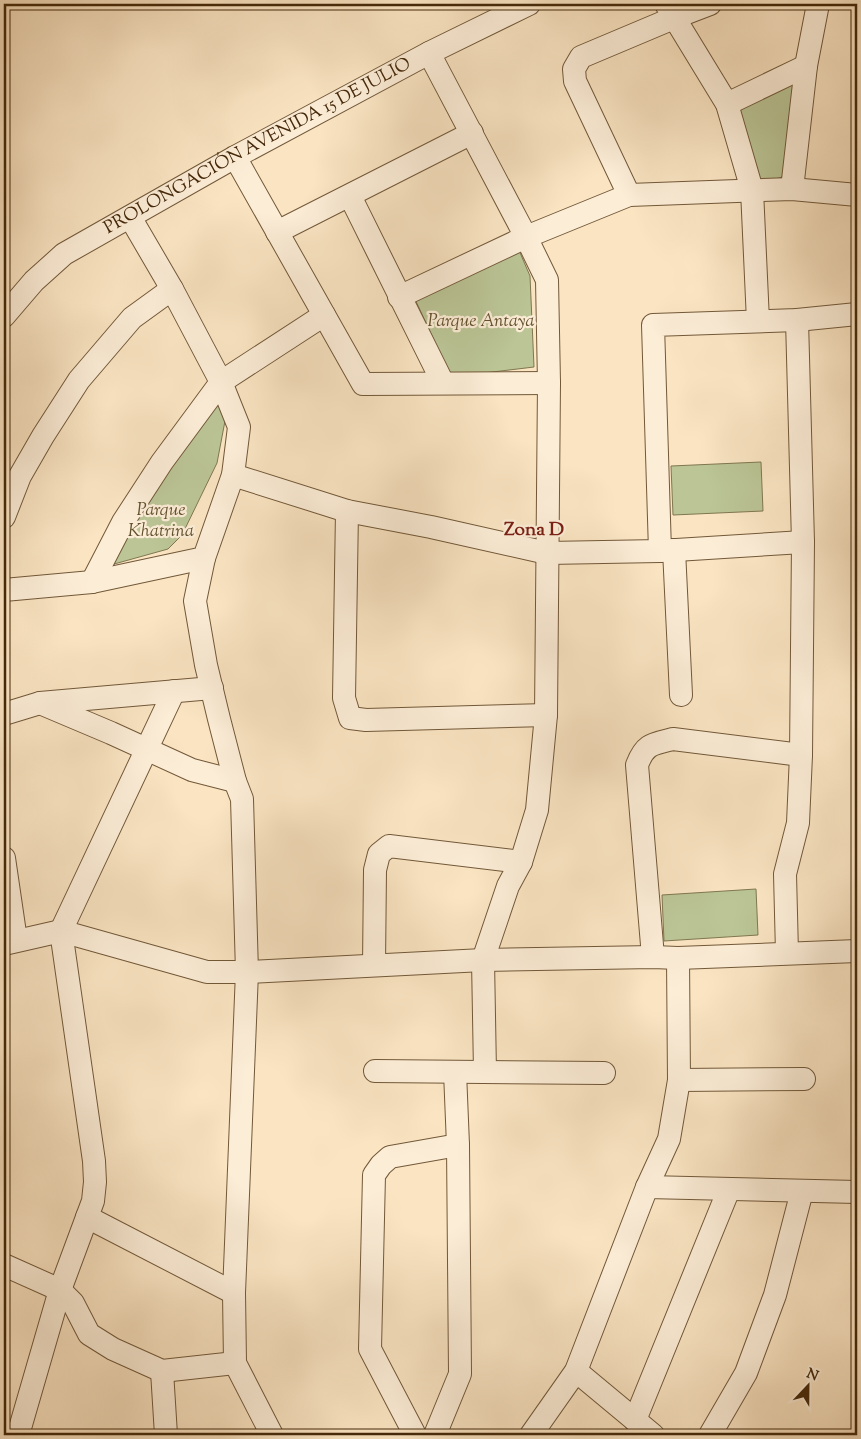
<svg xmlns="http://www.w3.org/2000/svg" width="861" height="1439" font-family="'Sorts Mill Goudy',serif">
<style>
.green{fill:#bbc596;stroke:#807750}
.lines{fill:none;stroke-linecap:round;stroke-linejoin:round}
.street-casing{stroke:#725838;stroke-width:24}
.street{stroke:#fcedd7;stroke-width:22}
.labels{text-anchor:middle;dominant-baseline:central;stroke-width:4.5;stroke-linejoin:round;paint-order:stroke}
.street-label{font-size:18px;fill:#45290a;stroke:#fcedd7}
.park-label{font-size:18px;font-style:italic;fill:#62502d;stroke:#fcedd7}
.neighbourhood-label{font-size:19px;font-weight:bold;fill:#7a1f14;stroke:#fcedd7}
</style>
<rect width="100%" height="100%" fill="#fae4c2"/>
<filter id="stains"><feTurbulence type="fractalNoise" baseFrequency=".004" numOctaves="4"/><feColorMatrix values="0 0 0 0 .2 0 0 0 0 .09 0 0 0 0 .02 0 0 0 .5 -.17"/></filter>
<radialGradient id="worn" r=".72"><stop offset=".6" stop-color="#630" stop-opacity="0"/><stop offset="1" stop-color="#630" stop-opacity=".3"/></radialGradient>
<path class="green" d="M799 75 785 169 782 177 756 186 727 110Z
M518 248 530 276 534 367 451 377 414 297Z
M219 391 225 421 217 463 182 535 168 549 107 566Z
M761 462 763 511 673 515 671 466Z
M756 889 758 935 664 941 662 895Z"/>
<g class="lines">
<g class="street-casing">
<g id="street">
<path d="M666 4 727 104 752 190 758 321"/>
<path d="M429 53 526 237 547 280 549 383 546 715 537 810 521 862 508 886 483 960 485 1072"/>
<path d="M727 104 806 66"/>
<path d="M235 157 363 384 549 383"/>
<path d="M792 189 806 66 818 4"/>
<path d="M629 195 575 81 574 69 581 57 676 17 710 4"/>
<path d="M350 196 443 383"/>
<path d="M277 232 472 133"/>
<path d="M399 297 526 237 629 195 792 189 857 195"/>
<path id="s1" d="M4 316 34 281 64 254 235 157 429 53 529 4"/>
<path d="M233 475 347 511 431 527 547 553 660 551 803 542"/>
<path d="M347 511 344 698 350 718 366 720 546 715"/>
<path d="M4 517 20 476 43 436 79 380 132 318 172 289"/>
<path d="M674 550 681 695"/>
<path d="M660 551 653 325 797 320 857 314"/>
<path d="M204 558 195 601 206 665 219 719 235 781 242 799 247 972 234 1293 235 1363 272 1435"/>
<path d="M92 582 123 522 162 462 221 382 324 315"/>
<path d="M4 590 92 582 204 558 233 475 239 427 221 382 172 289 130 217"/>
<path d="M40 703 111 733 192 770 235 781"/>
<path d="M4 714 40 703 212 688"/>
<path d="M4 858 16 940"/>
<path d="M4 944 61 931 207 972H247L483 960 653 957 678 958 857 951"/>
<path d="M787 953 785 874 798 823 801 755 803 542 797 320"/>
<path d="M653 957 637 765C645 744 652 744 673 739L801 755"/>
<path d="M374 965 375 870 379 854 389 846 521 862"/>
<path d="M375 1071 604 1073"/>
<path d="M679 1080 804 1079"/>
<path d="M647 1187 857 1192"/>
<path d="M87 1217 234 1293"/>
<path d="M4 1265 60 1290 73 1303 89 1334 113 1349 162 1371 235 1363"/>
<path d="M162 1371 166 1435"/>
<path d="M576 1371 653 1435"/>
<path d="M635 1420 729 1189"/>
<path d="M18 1435 60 1290 93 1201 95 1182 94 1161 61 931 174 691"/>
<path d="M415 1435 370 1349 374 1175 381 1165 390 1157 458 1145"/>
<path d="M435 1435 460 1374 458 1145 455 1072"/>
<path d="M531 1435 576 1371 647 1187 669 1139 679 1080 678 958"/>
<path d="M710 1435 746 1373 775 1295 802 1191"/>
</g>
</g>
<use href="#street" class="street"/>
</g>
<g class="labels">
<g class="street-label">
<text stroke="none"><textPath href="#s1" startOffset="308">PROLONGACIÓN AVENIDA 15 DE JULIO</textPath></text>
</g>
<g class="park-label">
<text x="481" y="322">Parque Antaya</text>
<text x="161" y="511">Parque<tspan x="161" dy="21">Khatrina</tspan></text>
</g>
<g class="neighbourhood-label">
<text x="534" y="530">Zona D</text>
</g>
</g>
<rect width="861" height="1439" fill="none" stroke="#fae4c2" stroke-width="20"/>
<rect x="5" y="5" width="851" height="1429" fill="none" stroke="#45290a" stroke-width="2.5"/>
<rect x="10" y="10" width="841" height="1419" fill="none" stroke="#45290a"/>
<g transform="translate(808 1386) rotate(22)" stroke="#fcedd7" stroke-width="4" paint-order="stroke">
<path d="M0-4L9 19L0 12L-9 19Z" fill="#45290a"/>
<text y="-8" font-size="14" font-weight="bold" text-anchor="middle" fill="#45290a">N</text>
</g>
<rect width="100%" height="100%" filter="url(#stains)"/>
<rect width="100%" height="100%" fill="url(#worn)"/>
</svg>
